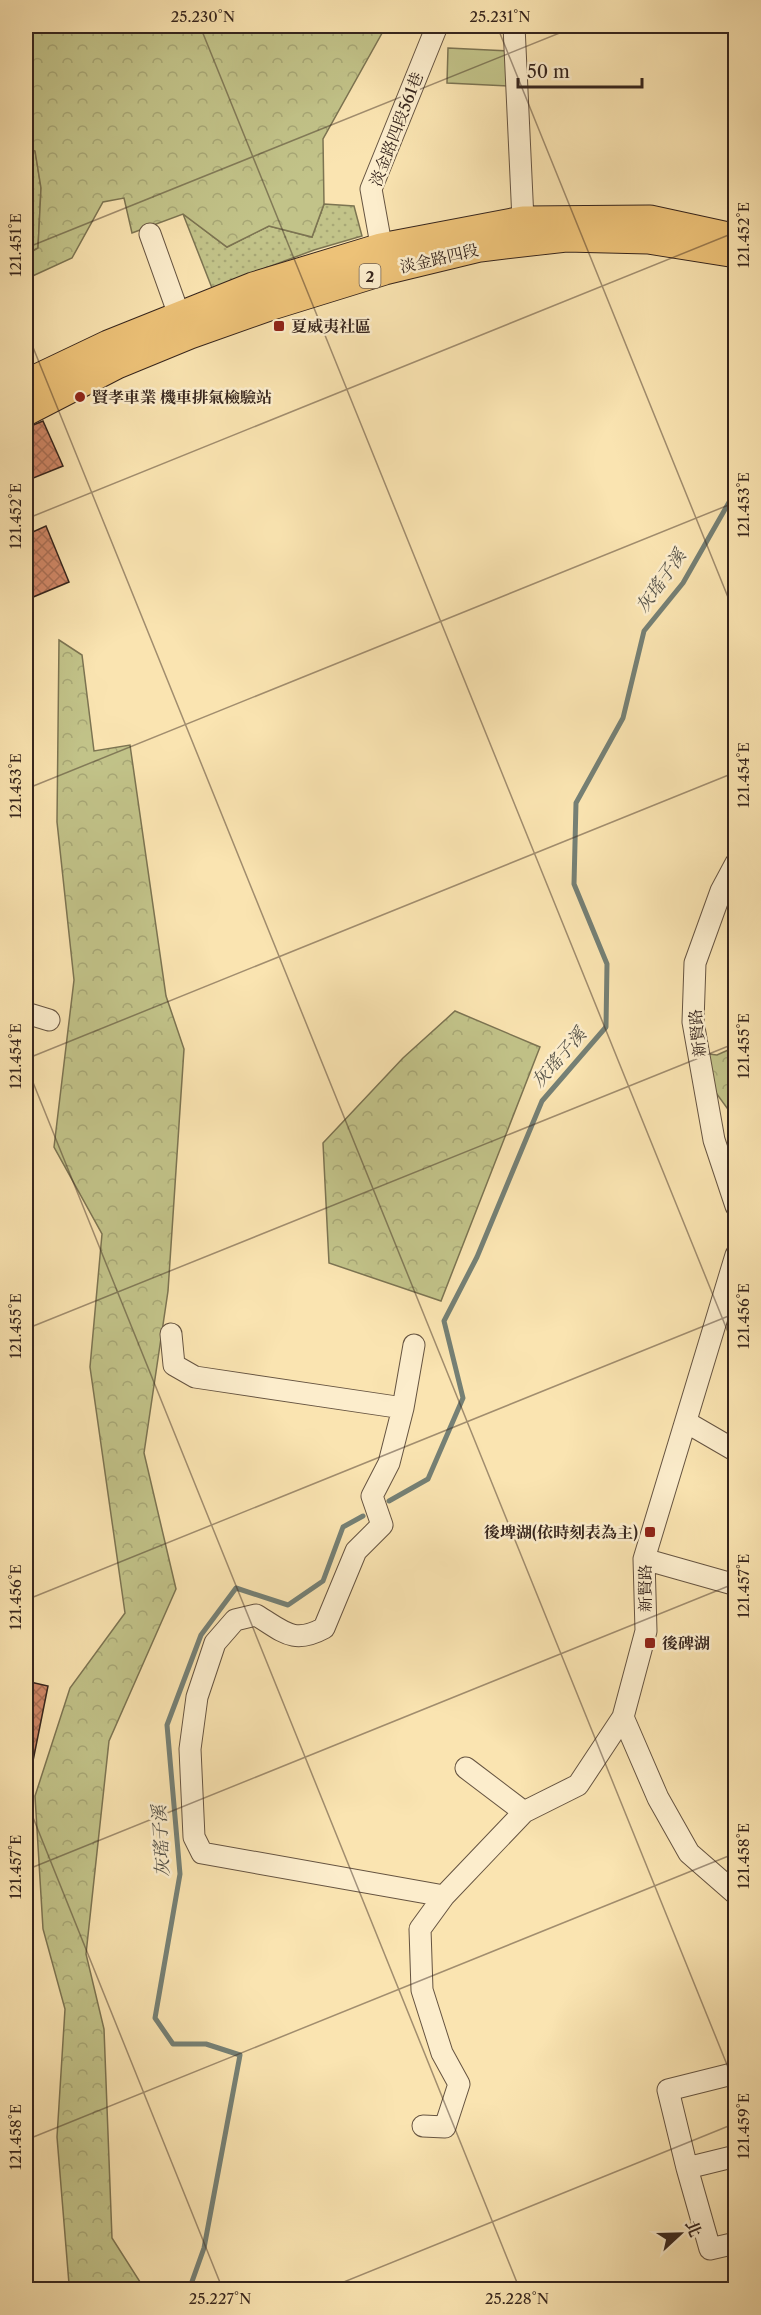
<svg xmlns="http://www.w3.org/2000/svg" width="761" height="2315" font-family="'Libre Caslon Text','Noto Serif TC',serif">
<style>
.grass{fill:url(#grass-dots);stroke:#7c7452;stroke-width:1.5}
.forest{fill:url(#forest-crowns);stroke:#7c7452;stroke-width:1.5}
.green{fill:#c2c389;stroke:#7c7452;stroke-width:1.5}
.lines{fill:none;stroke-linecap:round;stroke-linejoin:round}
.stream{stroke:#758075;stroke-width:5}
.building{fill:url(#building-cross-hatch);stroke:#35241c;stroke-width:1.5}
.minor-casing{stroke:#665441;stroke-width:23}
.major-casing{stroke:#35241c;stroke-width:29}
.minor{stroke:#fcedcc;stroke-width:21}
.major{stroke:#edc278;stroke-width:27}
.ticks{fill:none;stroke:#35241c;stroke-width:1.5;stroke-opacity:0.45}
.poi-dot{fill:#8f2418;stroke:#fcedcc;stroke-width:2}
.labels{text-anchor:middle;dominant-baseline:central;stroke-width:5;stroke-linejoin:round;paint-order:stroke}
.shield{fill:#fcedcc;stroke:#716051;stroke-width:1.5}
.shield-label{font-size:15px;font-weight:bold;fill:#35241c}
.street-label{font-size:16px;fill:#35241c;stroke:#fcedcc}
.poi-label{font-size:16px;font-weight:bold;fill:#35241c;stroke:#fcedcc;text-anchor:start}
.water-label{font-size:18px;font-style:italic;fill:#555248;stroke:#fcedcc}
.neatline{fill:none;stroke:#35241c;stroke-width:2}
.ticks-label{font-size:15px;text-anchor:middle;fill:#35241c}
</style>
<defs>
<pattern id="grass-dots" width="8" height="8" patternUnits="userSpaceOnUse" patternTransform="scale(1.5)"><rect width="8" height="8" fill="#c2c389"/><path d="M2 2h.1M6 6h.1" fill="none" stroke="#a7a776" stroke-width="1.8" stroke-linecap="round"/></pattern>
<pattern id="forest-crowns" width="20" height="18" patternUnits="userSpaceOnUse" patternTransform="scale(1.5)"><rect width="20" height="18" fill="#c2c389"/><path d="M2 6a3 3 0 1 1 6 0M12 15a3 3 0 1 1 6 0" fill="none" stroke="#a7a776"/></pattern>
<pattern id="building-cross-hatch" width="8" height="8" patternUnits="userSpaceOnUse" patternTransform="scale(1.5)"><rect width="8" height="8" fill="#d18868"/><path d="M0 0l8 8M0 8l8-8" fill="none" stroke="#aa6f55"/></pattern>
</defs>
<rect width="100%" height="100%" fill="#fae4b1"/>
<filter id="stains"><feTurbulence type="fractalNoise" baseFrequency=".00333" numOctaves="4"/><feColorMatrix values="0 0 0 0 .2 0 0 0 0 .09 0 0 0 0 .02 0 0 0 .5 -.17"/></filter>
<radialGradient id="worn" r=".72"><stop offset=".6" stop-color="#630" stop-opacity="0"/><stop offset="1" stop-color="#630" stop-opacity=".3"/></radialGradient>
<path class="grass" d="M26 148 35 150 41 188 38 248 26 255Z
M324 204 354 206 362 236 314 250 212 288 183 214 227 247 269 226 312 237Z"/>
<path class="forest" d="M26 26H386L323 139 324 204 312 237 269 226 227 247 183 214 132 233 124 198 103 202 72 258 26 279V255L38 248 41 188 35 151 26 148Z
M59 640 82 655 94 751 130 745 166 996 184 1049 168 1291 144 1453 176 1589 109 1741 86 1954 104 2029 112 2238 142 2285 137 2289H63L69 2284 57 2137 65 2009 43 1929 35 1796 70 1688 125 1613 90 1367 102 1234 54 1147 74 980 57 822Z
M455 1011 540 1047 441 1301 329 1263 323 1143 403 1058Z
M735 1047V1119L711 1086 700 1053 717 1055Z"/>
<path class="green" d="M448 48 509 51 508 86 447 83Z"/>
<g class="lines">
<path class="stream" d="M389 1501 428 1479 463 1398 444 1321 477 1257 542 1101 606 1027 607 964 574 884 576 803 623 718 644 631 683 583 736 490
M189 2290 204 2248 240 2055 206 2044H173L155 2018 180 1874 167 1725 201 1635 236 1588 288 1605 323 1581 343 1527 363 1516"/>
</g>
<path class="building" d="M43 421 63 466 26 481V428Z
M46 526 69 582 26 600V535Z
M26 1681 48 1686 32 1766 26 1765Z"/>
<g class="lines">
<g class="minor-casing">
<path id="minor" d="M514 26 523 220
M150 234 179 315
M384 261 371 189 437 26
M736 863 721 891 695 963 693 1022 714 1140 736 1206
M26 1013 49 1020
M736 1255 644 1559 646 1631 623 1717 658 1798 689 1853 736 1894
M171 1334 174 1365 195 1377 403 1408 389 1463 372 1496 382 1525 356 1551 324 1628C293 1645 283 1631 256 1615L235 1620 215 1643 197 1697 190 1749 194 1837 202 1853 444 1896 524 1812 578 1785 623 1717
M403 1408 414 1345
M686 1422 736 1451
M644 1559 736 1585
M466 1768 524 1812
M736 2073 668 2090 687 2168 710 2249 736 2243
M423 2126 445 2127 459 2084 442 2053 422 1990 420 1929 444 1896
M687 2168 736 2156"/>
</g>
<g class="major-casing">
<path id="major" d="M26 383 108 344 253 286 381 247 523 220 650 219 728 236
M26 412 117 365 190 335 272 306 385 271 480 248 566 238 648 240 736 254"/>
</g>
<use href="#minor" class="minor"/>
<use href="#major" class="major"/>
</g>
<path class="ticks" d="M200 26 736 1352M497 26 736 617M26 248 577 26M26 330 736 2087M26 519 736 232M26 789 736 502M26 1059 736 772M26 1065 520 2290M26 1329 736 1043M26 1600 736 1313M26 1800 223 2290M26 1870 736 1583M26 2140 736 1853M324 2290 736 2123"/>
<g class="poi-dot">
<rect x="273" y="320" width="12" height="12" rx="3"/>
<circle cx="80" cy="397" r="6"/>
<rect x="644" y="1526" width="12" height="12" rx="3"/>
<rect x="644" y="1637" width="12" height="12" rx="3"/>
</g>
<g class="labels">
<rect class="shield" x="359.5" y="264" width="21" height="24" rx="4.5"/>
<g class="shield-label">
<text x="370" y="276">2</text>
</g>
<g class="street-label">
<text transform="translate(396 129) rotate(-69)">淡金路四段561巷</text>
<text transform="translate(439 258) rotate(-13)">淡金路四段</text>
<text transform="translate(697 1033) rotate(-96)">新賢路</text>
<text transform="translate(645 1588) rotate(-90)">新賢路</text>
</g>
<g class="poi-label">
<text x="291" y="326">夏威夷社區</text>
<text x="92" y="397">賢孝車業 機車排氣檢驗站</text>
<text x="638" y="1532" text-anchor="end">後埤湖(依時刻表為主)</text>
<text x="662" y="1643">後碑湖</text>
</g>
<g class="water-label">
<text transform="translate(661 581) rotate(-55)">灰瑤子溪</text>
<text transform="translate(559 1058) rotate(-49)">灰瑤子溪</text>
<text transform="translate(161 1841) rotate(-93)">灰瑤子溪</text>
</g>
</g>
<rect width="761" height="2315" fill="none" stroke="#fae4b1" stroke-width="66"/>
<g transform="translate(680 2234) rotate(68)" stroke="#fcedcc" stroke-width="4.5" paint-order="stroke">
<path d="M0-4.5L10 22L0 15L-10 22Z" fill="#35241c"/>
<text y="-9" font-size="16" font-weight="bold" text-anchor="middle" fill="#35241c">北</text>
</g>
<path d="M518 78v9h124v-9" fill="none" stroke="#35241c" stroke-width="3"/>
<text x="527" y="78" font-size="18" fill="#35241c" stroke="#fcedcc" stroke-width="4.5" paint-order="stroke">50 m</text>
<rect x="33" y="33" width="695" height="2249" class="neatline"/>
<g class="ticks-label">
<text x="203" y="22">25.230°N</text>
<text x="500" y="22">25.231°N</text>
<text transform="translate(744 235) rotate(-90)" y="5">121.452°E</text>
<text transform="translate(16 245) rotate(-90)" y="5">121.451°E</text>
<text transform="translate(744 505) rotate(-90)" y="5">121.453°E</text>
<text transform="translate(16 516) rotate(-90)" y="5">121.452°E</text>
<text transform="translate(744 775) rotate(-90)" y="5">121.454°E</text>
<text transform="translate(16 786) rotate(-90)" y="5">121.453°E</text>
<text transform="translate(744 1046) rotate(-90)" y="5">121.455°E</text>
<text transform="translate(16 1056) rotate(-90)" y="5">121.454°E</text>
<text transform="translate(744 1316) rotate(-90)" y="5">121.456°E</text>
<text transform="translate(16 1326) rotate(-90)" y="5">121.455°E</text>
<text transform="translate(744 1586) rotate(-90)" y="5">121.457°E</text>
<text transform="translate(16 1597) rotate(-90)" y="5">121.456°E</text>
<text transform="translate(744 1856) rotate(-90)" y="5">121.458°E</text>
<text transform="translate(16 1867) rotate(-90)" y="5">121.457°E</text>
<text transform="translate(744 2126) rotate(-90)" y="5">121.459°E</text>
<text transform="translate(16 2137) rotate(-90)" y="5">121.458°E</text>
<text x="220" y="2304">25.227°N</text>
<text x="517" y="2304">25.228°N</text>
</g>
<rect width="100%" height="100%" filter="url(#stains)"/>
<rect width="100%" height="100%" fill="url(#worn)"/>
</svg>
